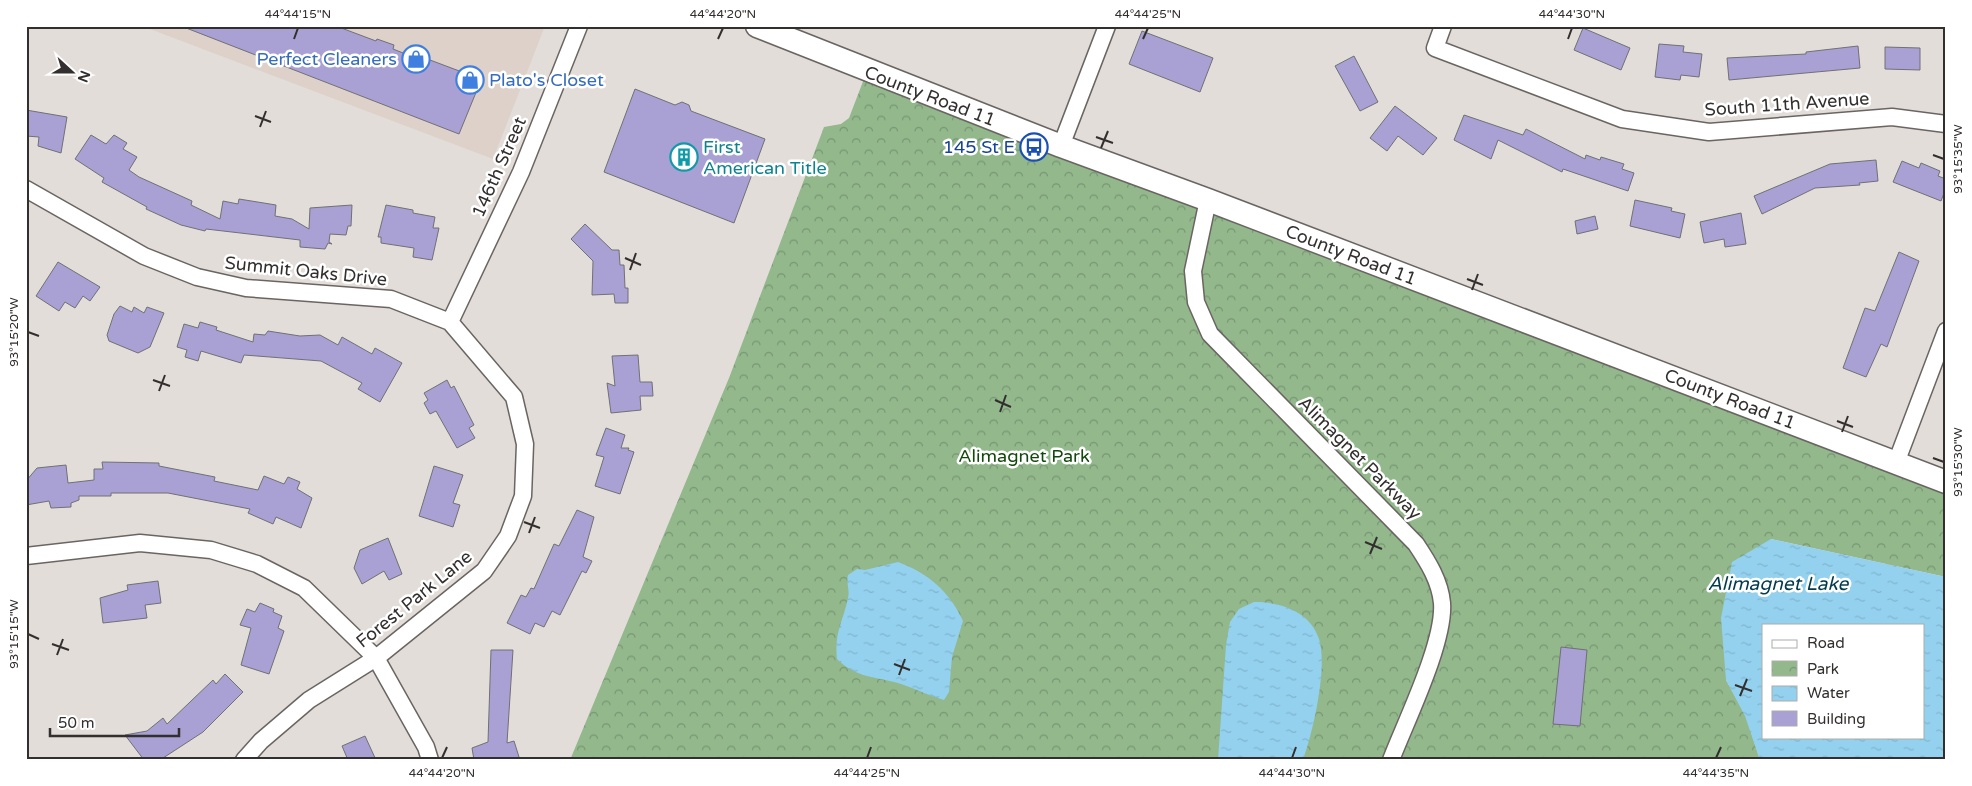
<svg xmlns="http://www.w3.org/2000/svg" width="1972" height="786" font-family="'Varela Round',sans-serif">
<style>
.built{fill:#ded1c9}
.park{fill:url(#park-crowns)}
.water{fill:url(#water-ripples);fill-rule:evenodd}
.building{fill:#a9a0d4;stroke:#707075}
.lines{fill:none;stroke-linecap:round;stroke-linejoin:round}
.street-casing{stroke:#6a6562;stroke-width:19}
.secondary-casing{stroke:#6a6562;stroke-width:25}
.street{stroke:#fff;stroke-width:16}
.secondary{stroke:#fff;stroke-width:22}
.ticks{fill:none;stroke:#322f2e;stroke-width:2}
.labels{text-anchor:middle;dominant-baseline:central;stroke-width:5;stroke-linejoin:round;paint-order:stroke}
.shop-label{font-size:18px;fill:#366cbe;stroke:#fff;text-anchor:end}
.street-label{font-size:18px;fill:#322f2e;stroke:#fff}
.culture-label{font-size:18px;fill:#0d838f;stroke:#fff;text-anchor:start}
.transit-label{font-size:18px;fill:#164399;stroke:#fff;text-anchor:end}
.park-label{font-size:18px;fill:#12480b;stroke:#fff}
.water-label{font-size:19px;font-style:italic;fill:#023a4e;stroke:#fff}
.neatline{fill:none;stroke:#322f2e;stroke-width:2}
.ticks-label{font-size:12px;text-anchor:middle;fill:#322f2e}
</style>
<defs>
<pattern id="park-crowns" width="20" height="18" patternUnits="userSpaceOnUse" patternTransform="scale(1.25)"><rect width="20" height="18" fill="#92b88c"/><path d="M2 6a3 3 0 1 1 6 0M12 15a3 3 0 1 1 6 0" fill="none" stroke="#789673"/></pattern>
<pattern id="water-ripples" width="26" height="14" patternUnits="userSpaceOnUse" patternTransform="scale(1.25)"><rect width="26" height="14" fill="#94d1ef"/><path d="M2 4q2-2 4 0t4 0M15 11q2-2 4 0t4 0" fill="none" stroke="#80b4cd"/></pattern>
</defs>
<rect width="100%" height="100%" fill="#e3ddd9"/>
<path class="built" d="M142 26H545L493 159Z"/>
<path class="park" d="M867 71 1946 482V577L1771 539 1726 680 1746 716 1760 760H570L729 378 824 127 841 124 849 118Z"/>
<path class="water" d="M1771 539 1946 577V760H1760L1745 716 1726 680 1721 618 1732 562ZM1763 625H1923V737H1763Z
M898 562C928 573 950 592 963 621L952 657 949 692 944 700C930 696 916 689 901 684 876 676 857 679 837 659 834 632 843 622 848 598 850 590 846 583 848 575L857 569 865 570Z
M1254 602C1280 602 1310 611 1319 639 1328 667 1313 732 1303 760H1218L1226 645 1230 622 1239 609Z"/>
<path class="building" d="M181 26H336L376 41 377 39 394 45 393 49 421 60 422 57 470 75 477 90 459 134Z
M1583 28 1630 48 1621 70 1574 50Z
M1142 31 1213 58 1200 92 1129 64Z
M1659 44 1684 46 1683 52 1702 54 1699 77 1681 75 1680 80 1655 77Z
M1858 46 1860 68 1729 80 1727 58 1806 54V52Z
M1885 47 1920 48V70L1885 69Z
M1354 56 1378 102 1360 111 1335 66Z
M635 89 675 105 682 102 689 105 691 111 765 139 734 223 604 172Z
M1395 106 1437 138 1423 155 1398 136 1387 151 1370 138Z
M26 110 67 117 61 153 38 146 39 137 26 136Z
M1464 115 1523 135 1526 129 1585 159 1586 155 1600 160 1601 157 1624 164 1622 169 1634 173 1628 191 1563 169 1562 172 1498 140 1491 159 1454 140Z
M91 135 106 144 114 135 127 143 123 149 137 157 129 170 139 177 192 201 191 205 220 219 223 201 238 204 239 199 276 205 275 216 292 219 309 229 310 208 352 205 351 226H348L346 235 330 234 329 242 332 244 328 243 325 249 300 247V240L206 229 205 231 181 225 146 209 147 207 102 182 104 178 75 159Z
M1876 160 1878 181 1859 183 1860 185 1815 188 1762 214 1754 196 1830 164Z
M1902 161 1919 168 1921 163 1940 171 1938 176 1946 179V188L1941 201 1893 182Z
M1635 200 1672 208 1671 211 1685 214 1680 238 1630 226Z
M386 205 413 210V213L435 217 433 228H439L432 260 413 257 414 248 381 243V237H378Z
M1741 213 1746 244 1725 247 1724 239 1704 243 1700 222Z
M1595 216 1598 229 1577 234 1575 221Z
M585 224 612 250H619L620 265H624L625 288H628V303H615L614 294 592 295 593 261 571 239Z
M1899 252 1919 261 1887 347 1881 344 1866 377 1843 368 1865 308 1875 311Z
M58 262 100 287 90 301 83 296 75 308 65 302 59 311 36 296Z
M120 306 132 312 134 307 144 313 147 307 164 313 150 347 138 353 109 341 107 335 114 314Z
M200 322 217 327 216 330 253 342 254 334 265 335 268 331 300 336 320 335 338 345 342 337 372 354 375 348 402 363 380 402 358 389 362 383 321 361 244 355 241 363 201 351 198 361 185 357 187 350 177 347 184 324 198 328Z
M638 355 640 382H652L653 396H640L641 410 611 413 607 383 615 386 612 356Z
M447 380 451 388 454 386 474 425 469 428 475 438 457 448 436 411 430 414 424 403 428 400 424 393Z
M606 428 625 435 621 448H629L628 450 634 452 620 494 595 486 604 457 596 455Z
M102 462 159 463V466L215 477 214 481 258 490 264 476 284 484 288 477 300 482 297 489 312 498 301 528 276 517 273 524 248 513 250 509 168 493H111V496H79V500L71 503V507L51 508 49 501 26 505V481L37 468 66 465 68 483 94 480V469H103Z
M434 466 463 475 453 503 460 505 453 527 419 516Z
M577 510 594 517 583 557 592 561 586 573 582 571 560 615 552 611 544 627 535 623 530 634 507 623 521 595 526 597 531 588 534 589 554 544 559 546Z
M388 538 402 574 389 580 384 571 362 584 354 568 360 550Z
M158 581 161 603 145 605 147 618 103 623 100 598 128 590 127 585Z
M260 603 274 609 273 612 282 616 278 628 284 631 269 674 241 665 251 628 240 625 247 609 255 612Z
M1561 647 1587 650 1580 726 1553 724Z
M491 650H513L507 743 514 741 519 757 512 760H474L472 748 488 742Z
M225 674 243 692 203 732 160 760H144L125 735 147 731 163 718 167 724 213 680 216 684Z
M365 736 376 760H348L342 746Z"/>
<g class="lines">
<g class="street-casing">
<path id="street" d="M1443 26 1435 48 1622 119 1709 132 1892 117 1946 124
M1061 146 1107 26
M26 189 144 256 197 277 246 288 391 299 450 322 514 397 525 444 523 496 508 536 484 571 376 658 309 700 261 741 244 760
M1208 200 1193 271 1196 302 1210 334 1416 544C1428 562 1440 581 1442 603 1445 642 1406 721 1391 760
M450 322 521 172 579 26
M1896 463 1946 331
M26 556 140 543 211 550 257 564 304 588 376 658 426 747 430 760"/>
</g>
<g class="secondary-casing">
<path id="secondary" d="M757 26 1061 146 1208 200 1946 482"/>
</g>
<use href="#street" class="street"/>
<use href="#secondary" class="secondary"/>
</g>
<path class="ticks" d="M294 39 298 28M718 39 723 28M1143 39 1148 28M1568 39 1572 28M255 116 271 122M260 127 266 111M1096 137 1113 143M1101 148 1108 131M1933 155 1944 159M625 258 641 265M630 270 636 253M1467 279 1483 285M1472 290 1478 274M28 332 39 336M153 380 170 386M159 391 165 375M995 400 1011 407M1000 412 1006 395M1837 421 1853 427M1842 432 1848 416M1933 458 1944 462M524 522 540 528M529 533 535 517M1365 542 1382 549M1370 554 1377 537M28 634 39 639M52 644 69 650M57 655 63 639M894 664 910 670M899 675 905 659M1735 685 1752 691M1740 696 1747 679M442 758 447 747M867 758 871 747M1292 758 1296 747M1716 758 1721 747"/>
<defs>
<g id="shop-ring" transform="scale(1.4375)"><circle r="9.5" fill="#fff" stroke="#3f7fe0" stroke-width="1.5"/><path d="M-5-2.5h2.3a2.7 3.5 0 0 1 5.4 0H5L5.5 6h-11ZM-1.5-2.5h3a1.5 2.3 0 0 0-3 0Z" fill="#3f7fe0"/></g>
<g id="bus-ring" transform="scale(1.4375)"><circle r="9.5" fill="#fff" stroke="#1a4fb4" stroke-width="1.5"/><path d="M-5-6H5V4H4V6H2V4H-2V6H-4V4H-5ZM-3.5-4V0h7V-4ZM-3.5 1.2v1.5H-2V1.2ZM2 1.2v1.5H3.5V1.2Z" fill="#1a4fb4"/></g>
<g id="building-ring" transform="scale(1.4375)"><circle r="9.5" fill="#fff" stroke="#0f9aa8" stroke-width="1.5"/><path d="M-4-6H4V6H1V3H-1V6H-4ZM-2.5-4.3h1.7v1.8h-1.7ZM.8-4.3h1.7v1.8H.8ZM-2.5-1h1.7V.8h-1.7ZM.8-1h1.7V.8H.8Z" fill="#0f9aa8"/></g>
</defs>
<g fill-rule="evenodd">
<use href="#shop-ring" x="416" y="59"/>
<use href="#shop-ring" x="470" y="80"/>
<use href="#bus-ring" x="1034" y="147"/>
<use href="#building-ring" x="684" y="157"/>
</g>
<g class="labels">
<g class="shop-label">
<text x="397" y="59">Perfect Cleaners</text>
<text x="489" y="80" text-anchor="start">Plato's Closet</text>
</g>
<g class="street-label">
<text transform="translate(930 96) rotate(21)">County Road 11</text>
<text transform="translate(1787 104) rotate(-4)">South 11th Avenue</text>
<text transform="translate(499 167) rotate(-66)">146th Street</text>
<text transform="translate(1351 255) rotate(21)">County Road 11</text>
<text transform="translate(306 271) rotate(6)">Summit Oaks Drive</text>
<text transform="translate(1730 399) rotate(21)">County Road 11</text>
<text transform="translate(1360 458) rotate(45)">Alimagnet Parkway</text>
<text transform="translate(414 599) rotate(-39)">Forest Park Lane</text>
</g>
<g class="culture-label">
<text x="703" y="147">First<tspan x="703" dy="21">American Title</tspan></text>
</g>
<g class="transit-label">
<text x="1015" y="147">145 St E</text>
</g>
<g class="park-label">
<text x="1024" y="456">Alimagnet Park</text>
</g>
<g class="water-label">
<text x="1778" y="584">Alimagnet Lake</text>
</g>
</g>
<rect width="1972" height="786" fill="none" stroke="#ffffff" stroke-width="55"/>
<rect x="1762" y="624" width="162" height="115" fill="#ffffff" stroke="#adacab"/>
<rect x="1772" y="640" width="25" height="8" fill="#ffffff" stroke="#adacab"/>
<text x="1807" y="648" font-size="15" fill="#322f2e">Road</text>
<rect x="1772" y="661" width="25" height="15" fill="url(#park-crowns)" stroke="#adacab"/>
<text x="1807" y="674" font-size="15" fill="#322f2e">Park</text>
<rect x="1772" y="686" width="25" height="15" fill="url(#water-ripples)" stroke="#adacab"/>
<text x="1807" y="698" font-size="15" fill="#322f2e">Water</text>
<rect x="1772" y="711" width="25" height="15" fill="#a9a0d4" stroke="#adacab"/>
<text x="1807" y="724" font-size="15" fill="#322f2e">Building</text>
<g transform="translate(72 72) rotate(111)" stroke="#ffffff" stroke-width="4" paint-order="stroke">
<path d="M0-4L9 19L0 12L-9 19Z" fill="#322f2e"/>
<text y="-8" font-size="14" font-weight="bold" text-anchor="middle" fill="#322f2e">N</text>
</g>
<path d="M50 728v8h129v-8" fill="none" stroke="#322f2e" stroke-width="2.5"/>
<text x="58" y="728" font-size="15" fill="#322f2e" stroke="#ffffff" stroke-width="4" paint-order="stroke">50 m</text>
<rect x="28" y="28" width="1916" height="730" class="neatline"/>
<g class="ticks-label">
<text x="298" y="18">44°44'15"N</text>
<text x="723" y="18">44°44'20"N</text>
<text x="1148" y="18">44°44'25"N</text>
<text x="1572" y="18">44°44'30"N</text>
<text transform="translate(1958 159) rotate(-90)" y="4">93°15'35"W</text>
<text transform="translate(14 332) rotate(-90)" y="4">93°15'20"W</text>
<text transform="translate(1958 462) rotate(-90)" y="4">93°15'30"W</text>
<text transform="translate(14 634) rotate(-90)" y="4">93°15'15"W</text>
<text x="442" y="777">44°44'20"N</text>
<text x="867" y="777">44°44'25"N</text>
<text x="1292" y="777">44°44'30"N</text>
<text x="1716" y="777">44°44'35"N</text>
</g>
</svg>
